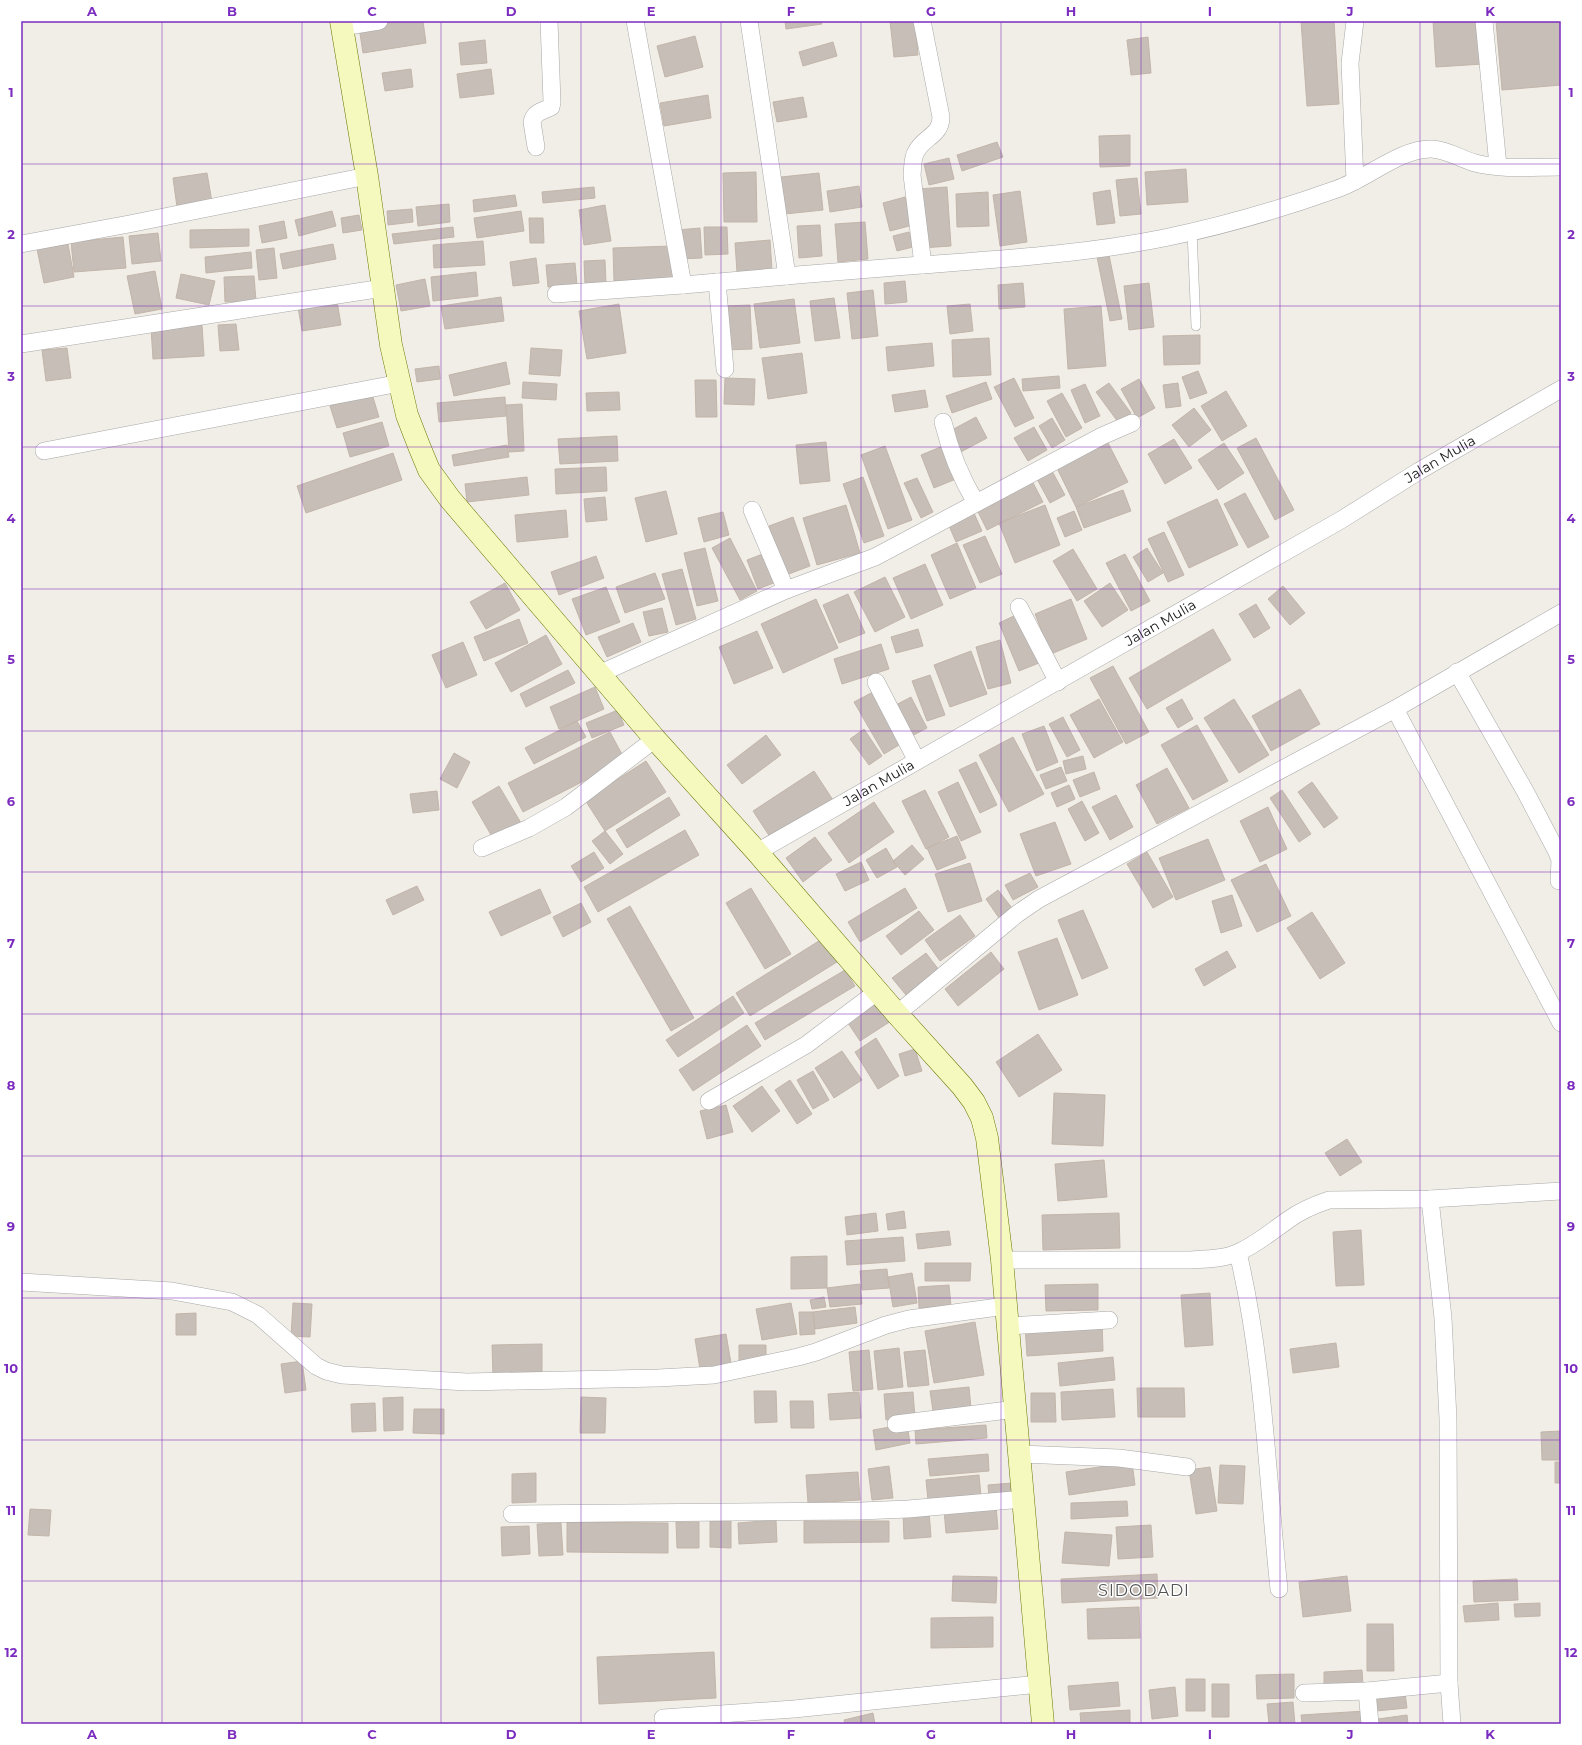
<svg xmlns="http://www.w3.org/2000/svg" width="1582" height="1745" font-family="Montserrat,sans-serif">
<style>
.building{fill:#c6beb7;stroke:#c3b5aa}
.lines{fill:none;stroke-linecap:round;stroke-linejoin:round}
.lane-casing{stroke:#a8a8a8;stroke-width:10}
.street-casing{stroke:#a8a8a8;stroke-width:18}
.secondary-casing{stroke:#6a7906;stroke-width:23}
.lane{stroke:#fff;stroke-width:9}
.street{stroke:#fff;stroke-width:17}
.secondary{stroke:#f5f9bd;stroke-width:22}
.grid{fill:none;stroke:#7b2cbf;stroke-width:1;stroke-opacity:0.55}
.labels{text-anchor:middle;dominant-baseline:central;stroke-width:3;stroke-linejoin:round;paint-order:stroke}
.street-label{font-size:14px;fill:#212121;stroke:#fff}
.quarter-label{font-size:16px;letter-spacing:1px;fill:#545454;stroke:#fff}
.neatline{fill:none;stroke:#7b2cbf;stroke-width:1.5}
.grid-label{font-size:13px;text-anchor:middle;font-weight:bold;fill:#7b2cbf}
</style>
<rect width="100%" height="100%" fill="#f1eee7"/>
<path class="building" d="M394 21H423L426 43 363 53 359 27Z
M785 21H821L822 24 786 29Z
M890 21H915L918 55 894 57Z
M1301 21H1334L1339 104 1307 106Z
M1433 21H1481L1483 64 1436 67Z
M1496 21H1561V85L1502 90Z
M695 36 703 67 665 77 657 46Z
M1148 37 1151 73 1131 75 1127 40Z
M485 40 487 63 461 65 459 43Z
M833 42 837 56 803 66 799 52Z
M411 69 413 87 385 91 382 73Z
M491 69 494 94 460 98 457 74Z
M708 95 711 118 664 126 660 103Z
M803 97 807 117 777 122 773 102Z
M1130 135V166L1100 167 1099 136Z
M997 142 1003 157 962 171 957 155Z
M949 158 954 179 929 185 924 164Z
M1186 169 1188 202 1147 205 1145 172Z
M756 172 757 222H724L723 173Z
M207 173 212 202 177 207 173 178Z
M819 173 823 210 785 214 781 177Z
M1137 178 1141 214 1120 216 1116 180Z
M859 186 862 207 830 212 827 191Z
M594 187 595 198 543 203 542 192Z
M947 187 951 246 921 248 917 189Z
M1110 190 1115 223 1097 225 1093 193Z
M1020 191 1027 242 1000 246 993 195Z
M988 192 989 226 957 227 956 194Z
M515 195 517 206 474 212 473 200Z
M905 197 913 225 890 231 883 203Z
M449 204 450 222 418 226 416 207Z
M605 205 611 241 584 245 579 210Z
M412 209 413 222 388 225 387 211Z
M332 211 336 226 299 236 295 220Z
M521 211 524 231 477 238 474 218Z
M359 215 362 230 343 233 341 218Z
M529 218H543L544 243H530Z
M284 221 287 238 262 243 259 226Z
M865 222 868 259 838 262 835 224Z
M820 225 822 256 799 258 797 226Z
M453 227 454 237 394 244 392 234Z
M704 227H727L728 254 705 255Z
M700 228 702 258 679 259 677 230Z
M249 229V246L190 248V230Z
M909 232 913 247 897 251 893 236Z
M158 233 161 261 132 264 129 236Z
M123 237 126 268 74 272 71 242Z
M770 240 772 270 737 272 735 243Z
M483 241 485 265 434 268 433 245Z
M68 244 74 277 44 283 37 249Z
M333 244 336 259 283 269 280 254Z
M672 246 673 279 614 281 613 248Z
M274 248 277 278 259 280 256 250Z
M251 252 252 268 206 273 205 257Z
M1109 255 1122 319 1110 321 1097 257Z
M536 258 539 283 513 286 510 262Z
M605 260 606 283 585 285 584 261Z
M575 263 577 285 548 287 546 265Z
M155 271 162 309 135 314 127 276Z
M476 272 478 296 433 301 431 277Z
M181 274 215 281 209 305 176 298Z
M254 276 256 301 225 302 224 277Z
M425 279 430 306 401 311 396 285Z
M905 281 907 302 885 304 884 283Z
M1023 283 1025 307 999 309 998 285Z
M1149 283 1154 327 1129 330 1124 286Z
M873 290 878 336 852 339 847 293Z
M501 297 504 321 445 329 441 306Z
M834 298 840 338 815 341 810 301Z
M794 299 800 343 760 348 754 304Z
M337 301 341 325 302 331 298 307Z
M619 304 626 353 587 359 579 311Z
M970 304 973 331 950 334 947 306Z
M750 305 752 349 726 350 724 306Z
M1101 306 1106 366 1068 369 1064 309Z
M236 324 239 350 220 351 218 325Z
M202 325 204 356 153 359 151 328Z
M1200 335V364L1164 365 1163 336Z
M989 338 991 375 953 377 952 340Z
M932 343 934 366 888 371 886 347Z
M67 348 71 378 46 381 42 350Z
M531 348 562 350 560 376 529 374Z
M802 353 807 393 768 399 762 358Z
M506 362 510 384 454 396 449 375Z
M439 366 440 379 417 382 415 369Z
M1198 371 1207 393 1190 399 1182 377Z
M1059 376 1060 388 1023 391 1022 379Z
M725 378 755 379 754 405 724 404Z
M1014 378 1034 418 1015 427 994 387Z
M1139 379 1155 408 1137 418 1121 389Z
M695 380H716L717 417H696Z
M523 382 557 384 556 400 522 398Z
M986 382 992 399 952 413 946 396Z
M1109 383 1131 413 1118 422 1096 392Z
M1178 383 1181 406 1166 408 1163 385Z
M1085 384 1100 416 1085 423 1071 390Z
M925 390 928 407 895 412 892 395Z
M1226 391 1247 426 1222 441 1201 406Z
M619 392 620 410 587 411 586 393Z
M1062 393 1082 428 1066 437 1047 401Z
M372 394 379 417 337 428 330 406Z
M505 397 506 416 439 422 437 403Z
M522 404 524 451 509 452 506 405Z
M1194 408 1211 430 1189 447 1172 425Z
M976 417 987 438 959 453 948 432Z
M1052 418 1065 440 1052 448 1039 426Z
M382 422 389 446 350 457 343 433Z
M1034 427 1047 450 1028 461 1014 438Z
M617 436 618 461 560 464 558 439Z
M1256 438 1294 510 1275 520 1237 448Z
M1106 439 1128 482 1076 507 1055 464Z
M1174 439 1192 468 1165 484 1148 454Z
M826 442 830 481 800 484 796 445Z
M1224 443 1244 473 1218 490 1198 460Z
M507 445 509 457 454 466 452 455Z
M885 446 912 520 888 529 861 455Z
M943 446 956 479 934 488 921 455Z
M393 453 402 480 306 513 297 486Z
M606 467 607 491 556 494 555 469Z
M1052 471 1065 495 1050 503 1037 479Z
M527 477 529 495 467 502 465 484Z
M863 477 884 536 864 543 843 484Z
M1030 477 1043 502 987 530 975 506Z
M917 478 933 512 921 518 904 483Z
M1123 490 1131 511 1084 528 1076 507Z
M666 491 677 534 646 542 635 498Z
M1245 493 1269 537 1248 548 1224 504Z
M605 497 607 520 586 522 584 499Z
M1217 499 1238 545 1189 568 1167 522Z
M846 505 860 553 817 565 803 518Z
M1045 505 1060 545 1015 563 999 523Z
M566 510 568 537 517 542 515 515Z
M973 511 982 531 956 542 947 521Z
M1074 511 1082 530 1065 537 1057 518Z
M723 512 729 535 704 542 698 518Z
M793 517 810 566 786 575 769 526Z
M1164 532 1184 575 1168 582 1148 539Z
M985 536 1002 574 980 583 963 545Z
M730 538 757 591 740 600 712 548Z
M957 543 976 588 950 599 931 555Z
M705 548 718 601 697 606 684 553Z
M1147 548 1163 573 1148 582 1133 557Z
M1073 549 1097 589 1077 601 1053 561Z
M768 552 779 581 758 589 747 560Z
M1125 554 1150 601 1131 611 1106 563Z
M596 556 604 578 559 595 551 572Z
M925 564 943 605 911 619 893 578Z
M682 569 696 619 676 625 662 574Z
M655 573 665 599 625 613 616 587Z
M885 577 905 617 875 632 854 592Z
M505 583 520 610 486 629 470 602Z
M1110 583 1128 610 1102 627 1084 601Z
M1283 586 1305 613 1290 625 1268 599Z
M606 587 620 622 586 635 572 599Z
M848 594 865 633 839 643 823 605Z
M816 599 838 648 783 673 761 624Z
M1071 599 1087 639 1051 654 1035 614Z
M1256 604 1270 628 1254 638 1239 614Z
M662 608 668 632 649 636 643 612Z
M1018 614 1039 663 1019 671 999 623Z
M519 619 528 643 484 661 474 637Z
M633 623 641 642 607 657 598 637Z
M918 629 923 646 896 653 891 637Z
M1213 629 1231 660 1147 709 1129 678Z
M757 631 773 668 734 684 719 647Z
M546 635 562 664 511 692 495 663Z
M1000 640 1011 683 988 689 976 647Z
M463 642 477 675 446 688 432 655Z
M881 644 889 669 842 684 834 659Z
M971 651 987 694 950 707 934 665Z
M1113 666 1149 732 1126 744 1090 678Z
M568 670 575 683 526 707 520 694Z
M930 675 945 715 927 721 912 681Z
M595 687 604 709 559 729 550 707Z
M1300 689 1320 724 1271 751 1252 716Z
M875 691 904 742 884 754 854 702Z
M911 697 927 728 908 738 892 707Z
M1099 699 1123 742 1094 758 1070 715Z
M1182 699 1193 719 1178 728 1166 708Z
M1234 699 1269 755 1239 773 1204 718Z
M618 710 624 725 592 738 586 723Z
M1063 717 1080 750 1067 757 1049 724Z
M577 721 586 737 534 764 525 748Z
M1197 725 1228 781 1193 800 1161 745Z
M1044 726 1058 762 1037 771 1022 734Z
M864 729 882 756 869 765 850 739Z
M610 732 625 760 523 812 508 783Z
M766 735 781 755 742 784 727 765Z
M1013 737 1044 794 1009 812 979 755Z
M454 753 470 762 457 788 440 779Z
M1083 756 1086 769 1066 774 1063 761Z
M646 761 666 792 605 831 585 800Z
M976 762 997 805 980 813 959 770Z
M1061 767 1067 781 1046 789 1040 775Z
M1167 768 1189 808 1157 824 1136 785Z
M814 771 833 800 772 840 753 811Z
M1094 772 1100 789 1080 797 1073 780Z
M958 782 981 832 961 841 938 792Z
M1312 782 1338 818 1324 828 1298 792Z
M1069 785 1075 799 1057 807 1051 793Z
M499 786 521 823 494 840 472 802Z
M925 790 949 837 926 849 902 801Z
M1282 790 1311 834 1299 842 1270 798Z
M437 791 439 810 413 813 410 794Z
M1116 795 1133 827 1110 840 1092 807Z
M669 797 680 815 627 848 616 830Z
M1082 801 1099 833 1085 841 1068 809Z
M874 802 894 832 849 863 828 833Z
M1268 807 1287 849 1260 862 1240 821Z
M1055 822 1071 864 1036 876 1020 834Z
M685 830 699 855 598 912 584 887Z
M605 831 623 854 610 864 592 841Z
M957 836 966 858 937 870 927 848Z
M815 837 832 860 803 882 786 858Z
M1208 839 1225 880 1176 900 1159 858Z
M912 845 924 859 905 875 893 861Z
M886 848 897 867 877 878 866 860Z
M594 852 604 868 581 882 571 866Z
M1147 852 1173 897 1153 908 1127 864Z
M861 862 869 880 845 891 836 874Z
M970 863 982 901 948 912 935 874Z
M1266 864 1291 916 1257 932 1231 880Z
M1030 873 1038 887 1013 900 1005 885Z
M417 886 424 900 393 915 386 900Z
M751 888 791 954 765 969 726 903Z
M905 888 917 908 860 942 848 922Z
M540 889 551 913 501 936 489 912Z
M998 890 1012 908 999 918 986 899Z
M1232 895 1242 926 1221 933 1212 901Z
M581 903 591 922 563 937 553 917Z
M630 906 694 1018 671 1031 607 919Z
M1083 910 1108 968 1082 979 1058 920Z
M919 911 934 930 901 955 886 936Z
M1312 912 1345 963 1320 979 1287 928Z
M960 915 975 936 940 961 925 940Z
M1057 938 1078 995 1039 1010 1018 952Z
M822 939 837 962 750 1016 736 993Z
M1227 951 1236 967 1204 986 1195 969Z
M991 952 1004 969 958 1006 945 989Z
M926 953 939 970 906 995 892 978Z
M845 970 855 986 765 1040 755 1023Z
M733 996 744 1013 678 1057 666 1040Z
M878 1000 891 1021 860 1041 846 1020Z
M747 1025 761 1046 693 1091 679 1070Z
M1038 1034 1062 1070 1019 1097 996 1062Z
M876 1038 899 1076 878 1089 855 1052Z
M915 1049 922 1071 905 1076 899 1054Z
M842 1051 862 1080 834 1098 815 1068Z
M813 1071 829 1100 813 1109 797 1080Z
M790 1080 812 1114 797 1124 775 1090Z
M762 1086 780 1111 752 1132 733 1106Z
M1054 1093 1105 1095 1103 1146 1052 1144Z
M726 1105 733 1132 707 1139 700 1111Z
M1347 1139 1362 1162 1340 1176 1325 1153Z
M1104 1160 1107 1197 1058 1201 1055 1164Z
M904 1211 906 1228 888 1230 886 1214Z
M876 1213 878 1231 847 1235 845 1217Z
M1119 1213 1120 1248 1043 1250 1042 1215Z
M1361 1230 1364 1285 1336 1286 1333 1232Z
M949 1231 951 1245 918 1249 916 1234Z
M903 1237 905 1261 847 1265 845 1241Z
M827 1256V1288L791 1289V1257Z
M925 1263H971L970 1281H925Z
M887 1269 889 1288 862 1290 860 1271Z
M912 1273 917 1303 893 1307 888 1277Z
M860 1284 862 1304 830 1307 827 1288Z
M1098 1284V1310L1046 1311 1045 1285Z
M949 1285 951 1306 919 1308 918 1287Z
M1210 1293 1213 1345 1185 1347 1181 1295Z
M824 1297 826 1307 812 1309 810 1300Z
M293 1303 312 1304 310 1337 291 1336Z
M791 1303 797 1334 762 1340 756 1309Z
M855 1307 857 1323 815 1329 813 1312Z
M799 1312H813L815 1334 800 1335Z
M196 1313V1335H176V1314Z
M1102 1321 1103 1351 1027 1356 1025 1326Z
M975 1322 984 1375 934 1383 925 1331Z
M726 1334 732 1369 701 1375 695 1339Z
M1336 1343 1339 1367 1293 1373 1290 1349Z
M542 1344V1375L493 1376 492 1345Z
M739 1345H766V1362H739Z
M899 1348 903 1387 878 1390 874 1351Z
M869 1350 873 1389 853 1391 849 1352Z
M925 1350 929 1385 908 1387 904 1352Z
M1113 1357 1115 1380 1060 1386 1058 1363Z
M302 1361 306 1390 285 1393 281 1364Z
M969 1387 971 1408 933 1411 930 1391Z
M1137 1388H1184L1185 1417H1138Z
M1113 1389 1115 1417 1062 1420 1061 1392Z
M754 1391H776L777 1422 755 1423Z
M859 1392 861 1418 830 1420 828 1394Z
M913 1392 915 1418 886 1420 884 1394Z
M1031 1393H1055L1056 1422H1031Z
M403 1397V1430L384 1431 383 1398Z
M581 1397 606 1398 605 1433H580Z
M790 1401H813L814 1428H791Z
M375 1403 376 1431 352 1432 351 1404Z
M414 1409H444V1434L413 1433Z
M907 1424 910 1443 876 1450 873 1430Z
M986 1425 987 1438 916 1444 915 1430Z
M1561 1431V1460H1542L1541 1432Z
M988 1454 989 1471 930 1476 928 1459Z
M1132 1462 1135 1485 1069 1495 1066 1472Z
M1555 1462H1561V1483H1555Z
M1220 1465 1245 1466 1243 1504 1218 1503Z
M889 1466 893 1498 872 1500 868 1469Z
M1210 1467 1217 1511 1196 1514 1189 1470Z
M858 1472 860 1500 808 1503 806 1475Z
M536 1473V1502L512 1503V1474Z
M979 1475 981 1496 928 1500 926 1480Z
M1012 1483 1013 1496 989 1498 988 1485Z
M1127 1501 1128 1516 1071 1519V1503Z
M996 1506 998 1529 946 1533 944 1510Z
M30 1509 51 1510 49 1536 28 1535Z
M929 1511 931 1537 904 1539 903 1513Z
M776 1520 777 1542 739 1544 738 1523Z
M710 1521H731V1548L710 1547Z
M804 1521H889V1542L804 1543Z
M567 1522 668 1523V1553L567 1552Z
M676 1522H699V1548H677Z
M561 1523 563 1555 539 1556 537 1524Z
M1151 1525 1153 1557 1118 1559 1116 1527Z
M529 1526 530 1554 502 1556 501 1527Z
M1065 1532 1112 1535 1109 1566 1062 1563Z
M1157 1574 1158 1598 1062 1603 1061 1579Z
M953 1576 997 1577 996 1603 952 1601Z
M1347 1576 1351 1611 1303 1617 1299 1582Z
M1517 1579 1518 1600 1474 1602 1473 1581Z
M1498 1603 1499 1620 1465 1622 1463 1606Z
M1540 1603V1616L1515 1617 1514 1604Z
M1139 1607 1140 1638 1088 1639 1087 1609Z
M993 1617V1647L931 1648V1618Z
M1367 1624H1393L1394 1671H1367Z
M714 1652 716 1698 599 1704 597 1657Z
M1362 1670 1363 1686 1324 1688V1672Z
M1294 1674V1698L1257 1699 1256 1675Z
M1186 1679H1205V1711H1186Z
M1118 1682 1120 1706 1070 1710 1068 1686Z
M1212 1684H1229V1717H1212Z
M1175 1687 1178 1716 1152 1719 1149 1690Z
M1405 1693 1407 1708 1376 1711 1374 1697Z
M1293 1702 1295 1724H1269L1267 1704Z
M1130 1710V1724H1081L1080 1713Z
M1365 1711 1366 1724H1302L1301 1715Z
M873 1713 875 1724H845L844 1720Z
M1407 1715 1408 1724H1379L1378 1719Z"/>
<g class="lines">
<g class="lane-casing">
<path id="lane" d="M1192 231 1196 326"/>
</g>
<g class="street-casing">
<g id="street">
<path d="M635 21 683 285C762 278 842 271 921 265 1002 259 1084 254 1164 238 1223 226 1281 209 1337 189 1367 179 1400 148 1432 149 1448 150 1461 159 1475 163 1502 170 1533 167 1561 167"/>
<path d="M749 21 787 276"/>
<path d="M922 21 941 117C941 136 923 137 916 152 912 159 913 167 912 175L923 265"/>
<path d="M1355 21 1350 63 1355 181"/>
<path d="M1484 21 1498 166"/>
<path d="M342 27 379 21"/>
<path d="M536 147 532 122C534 112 543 111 551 107L552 102 549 21"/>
<path d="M21 244 129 224 367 176"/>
<path d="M717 282 725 369"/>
<path d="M556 294 683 285"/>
<path d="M21 344 383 288"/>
<path d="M943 422C950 451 961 478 976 503"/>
<path d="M44 451 400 383"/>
<path d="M752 510 786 590"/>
<path d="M1019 607 1058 682"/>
<path d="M1457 672 1525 791 1557 852 1560 860 1559 881"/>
<path d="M599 674 786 590 875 557 1102 436 1132 423"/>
<path d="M876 682 917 761"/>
<path d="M1395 709 1561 1023"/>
<path d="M482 848 529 828 566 807 655 739"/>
<path id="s1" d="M757 852 1341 520 1419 471 1561 389"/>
<path d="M897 1014 1017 914 1039 899 1395 709 1561 613"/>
<path d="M709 1101 806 1045 878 991"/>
<path d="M1430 1199 1443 1318 1448 1419 1449 1683 1452 1724"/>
<path d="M1238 1253C1264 1362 1267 1477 1279 1589"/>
<path d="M1002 1260H1191C1206 1259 1225 1259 1239 1252 1257 1244 1272 1231 1288 1220 1300 1211 1314 1205 1329 1200L1430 1199 1561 1191"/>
<path d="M21 1282 172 1291 232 1302 258 1315 316 1366 326 1371 342 1375 467 1382 658 1378 714 1375 798 1357 816 1352 886 1325 909 1319 1006 1306"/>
<path d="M1008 1326 1109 1320"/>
<path d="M896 1424 1016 1409"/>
<path d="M1020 1454 1119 1458 1187 1467"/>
<path d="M512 1514 860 1511 908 1509 1023 1499"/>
<path d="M1304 1693 1367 1691"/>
<path d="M663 1718 794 1709 1039 1684"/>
<path d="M1370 1724 1367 1691 1449 1683"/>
</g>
</g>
<g class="secondary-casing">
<path id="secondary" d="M341 21 367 176 391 345 407 415 419 446 429 470 450 499 655 739 757 852 897 1014 962 1086 974 1102 982 1118 987 1138 1002 1260 1043 1724"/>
</g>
<use href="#lane" class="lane"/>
<use href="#street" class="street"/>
<use href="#secondary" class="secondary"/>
</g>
<path class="grid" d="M162 21V1724M302 21V1724M441 21V1724M581 21V1724M721 21V1724M861 21V1724M1001 21V1724M1141 21V1724M1280 21V1724M1420 21V1724M21 164H1561M21 306H1561M21 447H1561M21 589H1561M21 731H1561M21 872H1561M21 1014H1561M21 1156H1561M21 1298H1561M21 1440H1561M21 1581H1561"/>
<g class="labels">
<g class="street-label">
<text stroke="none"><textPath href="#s1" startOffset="788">Jalan Mulia</textPath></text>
<text stroke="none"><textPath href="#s1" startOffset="464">Jalan Mulia</textPath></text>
<text stroke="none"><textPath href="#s1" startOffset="140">Jalan Mulia</textPath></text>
</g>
<g class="quarter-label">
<text x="1144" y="1590">SIDODADI</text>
</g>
</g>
<rect width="1582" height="1745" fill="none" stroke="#ffffff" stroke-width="44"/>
<rect x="22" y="22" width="1538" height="1701" class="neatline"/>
<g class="grid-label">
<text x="92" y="16">A</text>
<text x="232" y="16">B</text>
<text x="372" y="16">C</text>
<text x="511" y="16">D</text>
<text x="651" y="16">E</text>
<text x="791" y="16">F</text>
<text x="931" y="16">G</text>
<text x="1071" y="16">H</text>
<text x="1210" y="16">I</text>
<text x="1350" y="16">J</text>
<text x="1490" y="16">K</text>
<text x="11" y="97">1</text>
<text x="1571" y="97">1</text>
<text x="11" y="239">2</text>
<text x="1571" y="239">2</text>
<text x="11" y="381">3</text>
<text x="1571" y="381">3</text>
<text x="11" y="523">4</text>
<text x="1571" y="523">4</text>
<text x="11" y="664">5</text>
<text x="1571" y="664">5</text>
<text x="11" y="806">6</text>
<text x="1571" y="806">6</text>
<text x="11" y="948">7</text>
<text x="1571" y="948">7</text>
<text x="11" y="1090">8</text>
<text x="1571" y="1090">8</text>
<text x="11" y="1231">9</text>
<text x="1571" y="1231">9</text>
<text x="11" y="1373">10</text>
<text x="1571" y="1373">10</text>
<text x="11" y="1515">11</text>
<text x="1571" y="1515">11</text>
<text x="11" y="1657">12</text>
<text x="1571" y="1657">12</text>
<text x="92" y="1739">A</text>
<text x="232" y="1739">B</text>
<text x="372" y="1739">C</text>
<text x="511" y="1739">D</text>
<text x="651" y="1739">E</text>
<text x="791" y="1739">F</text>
<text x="931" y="1739">G</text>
<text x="1071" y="1739">H</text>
<text x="1210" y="1739">I</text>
<text x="1350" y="1739">J</text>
<text x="1490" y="1739">K</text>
</g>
</svg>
